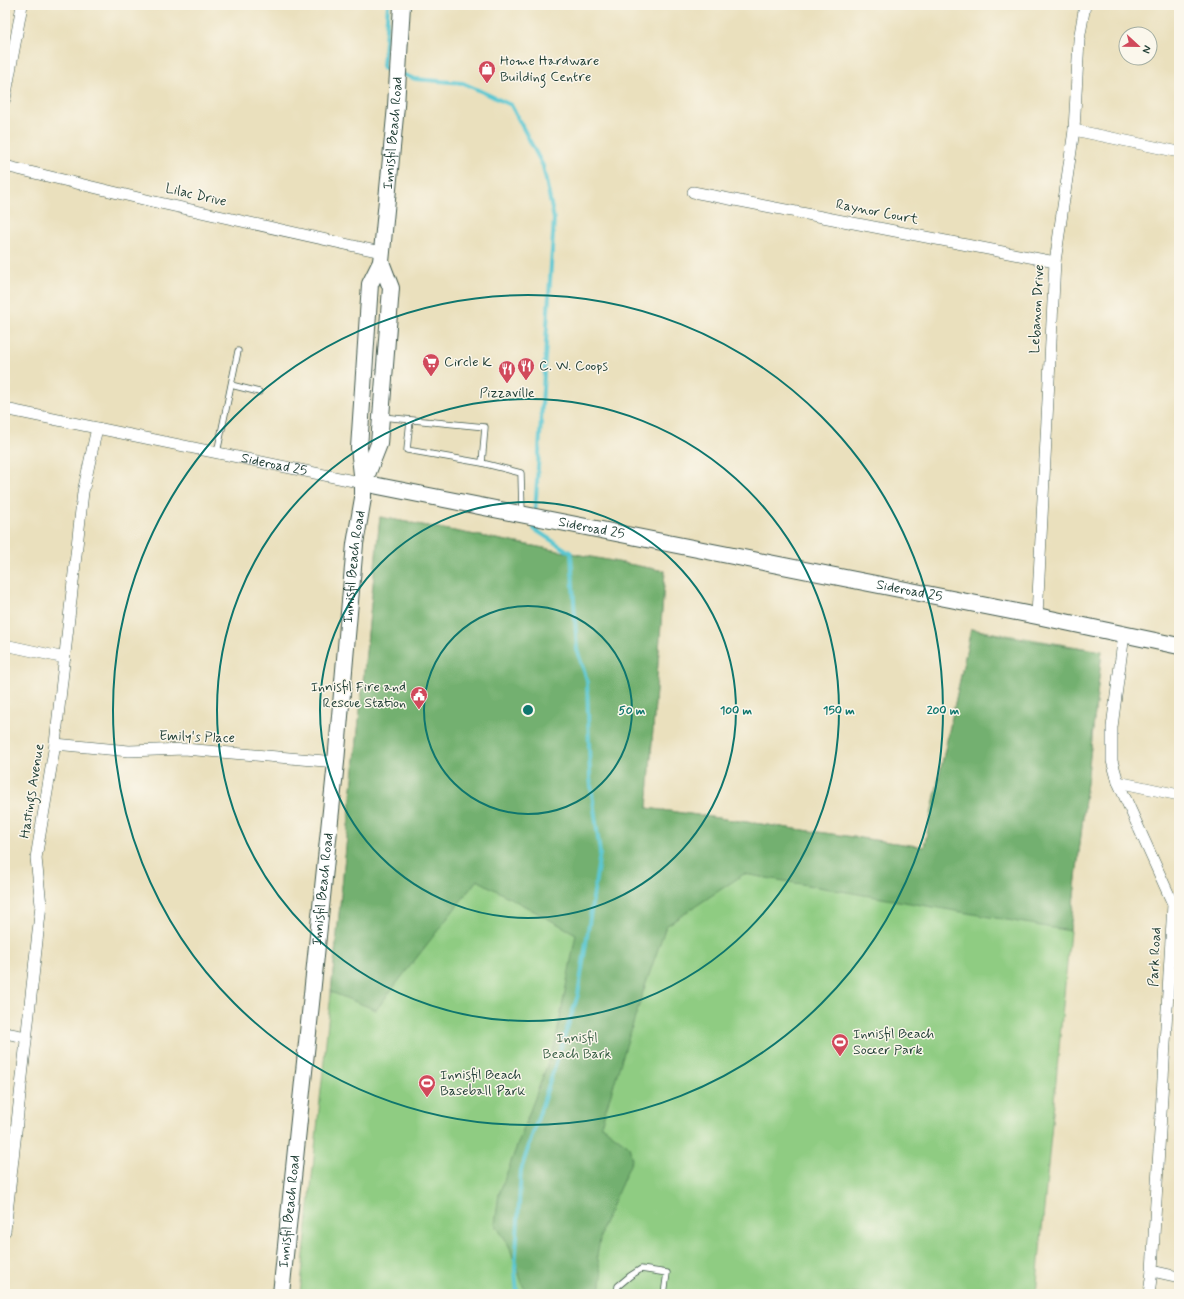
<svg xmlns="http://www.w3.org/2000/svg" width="1184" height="1299" font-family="Mynerve,sans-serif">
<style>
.green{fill:#8fcc82;stroke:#57845b}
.forest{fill:#73b070;stroke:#497652}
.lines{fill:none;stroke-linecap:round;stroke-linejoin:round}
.stream{stroke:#5bc7d2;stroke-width:4}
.lane-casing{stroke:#3d5549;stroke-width:7}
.street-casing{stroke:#3d5549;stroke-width:12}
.secondary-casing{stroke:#3d5549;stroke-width:18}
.lane{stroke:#fff;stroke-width:5.5}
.street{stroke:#fff;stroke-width:11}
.secondary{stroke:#fff;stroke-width:16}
.ring{fill:none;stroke:#0f766e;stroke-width:2}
.labels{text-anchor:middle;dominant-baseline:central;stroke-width:3;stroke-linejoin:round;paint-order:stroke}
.poi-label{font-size:14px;fill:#1f3d34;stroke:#fbf7ec;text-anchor:start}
.street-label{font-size:14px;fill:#1f3d34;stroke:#fbf7ec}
.park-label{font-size:14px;fill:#3b6148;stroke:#fbf7ec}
.centre{fill:#0f766e;stroke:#fbf7ec;stroke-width:2}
.ring-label{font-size:12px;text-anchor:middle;font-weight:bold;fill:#0f766e;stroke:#fbf7ec;stroke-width:3;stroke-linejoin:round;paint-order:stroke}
</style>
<rect width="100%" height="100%" fill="#fbf7ec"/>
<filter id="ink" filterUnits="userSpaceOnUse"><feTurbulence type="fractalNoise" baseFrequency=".025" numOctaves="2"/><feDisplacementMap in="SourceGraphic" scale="8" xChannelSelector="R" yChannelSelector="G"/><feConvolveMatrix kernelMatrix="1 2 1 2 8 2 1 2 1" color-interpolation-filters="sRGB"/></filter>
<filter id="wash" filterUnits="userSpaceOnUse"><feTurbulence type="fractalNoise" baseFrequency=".012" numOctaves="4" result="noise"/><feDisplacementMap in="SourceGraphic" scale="16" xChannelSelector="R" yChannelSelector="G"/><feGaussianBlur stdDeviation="0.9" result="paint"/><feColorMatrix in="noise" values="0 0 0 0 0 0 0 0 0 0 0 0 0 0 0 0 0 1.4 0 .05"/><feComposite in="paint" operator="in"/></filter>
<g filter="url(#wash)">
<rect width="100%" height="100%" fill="#eae0bd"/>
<path class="green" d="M380 517 665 571 647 808 924 847 971 629 1102 651 1070 931 1036 1294H300Z"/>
<path class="forest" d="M380 517 665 571 647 808 924 847 971 629 1024 640 1102 651 1070 931 744 874 666 926 644 989 601 1125 629 1146 632 1160 602 1228 597 1256 602 1276 600 1294H526L509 1246 495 1224 499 1194 555 1044 576 934 477 880 376 1010 331 992Z"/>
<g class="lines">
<path class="stream" d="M388 5 383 68 395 72
M402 74 415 79 463 83 511 105 543 166 554 219 535 513
M517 1294 515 1269 521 1170 578 995 600 853 590 778 587 680 577 650 571 553 534 529 535 520"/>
</g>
</g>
<g filter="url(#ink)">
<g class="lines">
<g class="lane-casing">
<path id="lane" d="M231 385 259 392
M382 417 485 427 482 463 521 473 522 513
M410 420 407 450 482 463
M217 453 238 351
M617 1294 618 1286 630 1276 641 1269 667 1273 664 1294"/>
</g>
<g class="street-casing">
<g id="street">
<path d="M5 99 22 5"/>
<path d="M1074 130 1179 152"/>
<path d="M5 166 151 201 381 252"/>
<path d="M693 192 1055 262"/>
<path id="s1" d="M5 409 363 483"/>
<path d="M1037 616 1055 262 1074 130 1079 40 1085 5"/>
<path d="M1124 634 1112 727V761L1118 782 1173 904 1152 1271 1149 1294"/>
<path d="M5 645 65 658"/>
<path d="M55 744 129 751 184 749 336 762"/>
<path d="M1118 782 1179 795"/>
<path d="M5 1033 26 1037"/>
<path d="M5 1231 41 905 36 858 55 744 83 492 97 428"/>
<path d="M1152 1271 1179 1277"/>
</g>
</g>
<g class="secondary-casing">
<g id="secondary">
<path d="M364 482 379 444 381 417 391 288 381 262"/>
<path id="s2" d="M363 483 1037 616 1179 646"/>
<path id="s3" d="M281 1294 336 762 355 544 363 498V483L359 448 370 284 381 262 396 106 402 5"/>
</g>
</g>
<use href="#lane" class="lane"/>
<use href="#street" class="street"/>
<use href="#secondary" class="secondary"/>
</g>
</g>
<g class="ring">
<circle cx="528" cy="710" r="104"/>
<circle cx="528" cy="710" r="208"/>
<circle cx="528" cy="710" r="311"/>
<circle cx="528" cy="710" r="415"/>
</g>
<defs>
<g id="shop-pin" transform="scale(0.9)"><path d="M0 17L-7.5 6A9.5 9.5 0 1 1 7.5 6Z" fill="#d1495b" stroke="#fbf7ec"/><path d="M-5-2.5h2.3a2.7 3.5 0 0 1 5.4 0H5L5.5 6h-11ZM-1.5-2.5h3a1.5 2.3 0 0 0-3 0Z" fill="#fff"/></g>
<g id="supermarket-pin" transform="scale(0.9)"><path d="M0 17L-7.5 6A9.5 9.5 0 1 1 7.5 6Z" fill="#d1495b" stroke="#fbf7ec"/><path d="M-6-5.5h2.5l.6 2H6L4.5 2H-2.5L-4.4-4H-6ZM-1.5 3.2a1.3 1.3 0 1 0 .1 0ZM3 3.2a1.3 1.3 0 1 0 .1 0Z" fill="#fff"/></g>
<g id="restaurant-pin" transform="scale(0.9)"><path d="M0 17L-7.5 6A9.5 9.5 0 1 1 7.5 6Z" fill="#d1495b" stroke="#fbf7ec"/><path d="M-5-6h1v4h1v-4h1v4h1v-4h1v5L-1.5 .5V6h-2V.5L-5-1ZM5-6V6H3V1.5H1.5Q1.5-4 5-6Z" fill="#fff"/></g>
<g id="civic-pin" transform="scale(0.9)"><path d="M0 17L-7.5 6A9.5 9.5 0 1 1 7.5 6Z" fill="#d1495b" stroke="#fbf7ec"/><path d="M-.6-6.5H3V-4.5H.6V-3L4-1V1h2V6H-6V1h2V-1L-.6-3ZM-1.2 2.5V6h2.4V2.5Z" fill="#fff"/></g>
<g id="stadium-pin" transform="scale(0.9)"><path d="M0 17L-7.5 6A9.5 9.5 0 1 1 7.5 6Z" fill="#d1495b" stroke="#fbf7ec"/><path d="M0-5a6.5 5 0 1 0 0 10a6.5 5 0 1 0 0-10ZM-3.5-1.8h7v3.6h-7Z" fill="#fff"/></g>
</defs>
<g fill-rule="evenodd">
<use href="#shop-pin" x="487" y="69"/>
<use href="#supermarket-pin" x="431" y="362"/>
<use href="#restaurant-pin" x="526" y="366"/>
<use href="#restaurant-pin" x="507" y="369"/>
<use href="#civic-pin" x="419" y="695"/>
<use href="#stadium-pin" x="840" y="1042"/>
<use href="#stadium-pin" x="427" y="1083"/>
</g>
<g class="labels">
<g class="poi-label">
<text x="500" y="61">Home Hardware<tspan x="500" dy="16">Building Centre</tspan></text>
<text x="444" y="362">Circle K</text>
<text x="539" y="366">C. W. Coops</text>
<text x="507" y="393" text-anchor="middle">Pizzaville</text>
<text x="406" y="687" text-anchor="end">Innisfil Fire and<tspan x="406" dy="16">Rescue Station</tspan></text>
<text x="853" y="1034">Innisfil Beach<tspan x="853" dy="16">Soccer Park</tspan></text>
<text x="440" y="1075">Innisfil Beach<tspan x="440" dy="16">Baseball Park</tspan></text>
</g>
<g class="street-label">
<text stroke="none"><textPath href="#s3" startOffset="1169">Innisfil Beach Road</textPath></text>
<text transform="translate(196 195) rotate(13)">Lilac Drive</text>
<text transform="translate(877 212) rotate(11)">Raynor Court</text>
<text transform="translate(1037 309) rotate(-87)">Lebanon Drive</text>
<text stroke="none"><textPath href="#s1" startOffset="275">Sideroad 25</textPath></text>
<text stroke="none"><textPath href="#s2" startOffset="233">Sideroad 25</textPath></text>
<text stroke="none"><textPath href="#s3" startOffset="731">Innisfil Beach Road</textPath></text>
<text stroke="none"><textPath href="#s2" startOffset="557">Sideroad 25</textPath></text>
<text transform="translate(197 737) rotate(2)">Emily's Place</text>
<text transform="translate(32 791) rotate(-81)">Hastings Avenue</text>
<text stroke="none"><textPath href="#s3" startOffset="407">Innisfil Beach Road</textPath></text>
<text transform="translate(1155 957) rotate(-87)">Park Road</text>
<text stroke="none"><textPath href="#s3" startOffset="83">Innisfil Beach Road</textPath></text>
</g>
<g class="park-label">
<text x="577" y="1038">Innisfil<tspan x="577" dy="16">Beach Bark</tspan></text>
</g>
</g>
<circle cx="528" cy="710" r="6" class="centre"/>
<g class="ring-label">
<text x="632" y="714">50 m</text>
<text x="736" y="714">100 m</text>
<text x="839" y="714">150 m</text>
<text x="943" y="714">200 m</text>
</g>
<rect width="1184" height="1299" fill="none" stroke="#fbf7ec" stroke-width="20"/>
<g transform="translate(1138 46) rotate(112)"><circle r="19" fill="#fbf7ec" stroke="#a3ada2"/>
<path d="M0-3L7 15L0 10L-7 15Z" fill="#d1495b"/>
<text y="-6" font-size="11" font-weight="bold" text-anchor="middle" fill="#1f3d34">N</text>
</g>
</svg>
